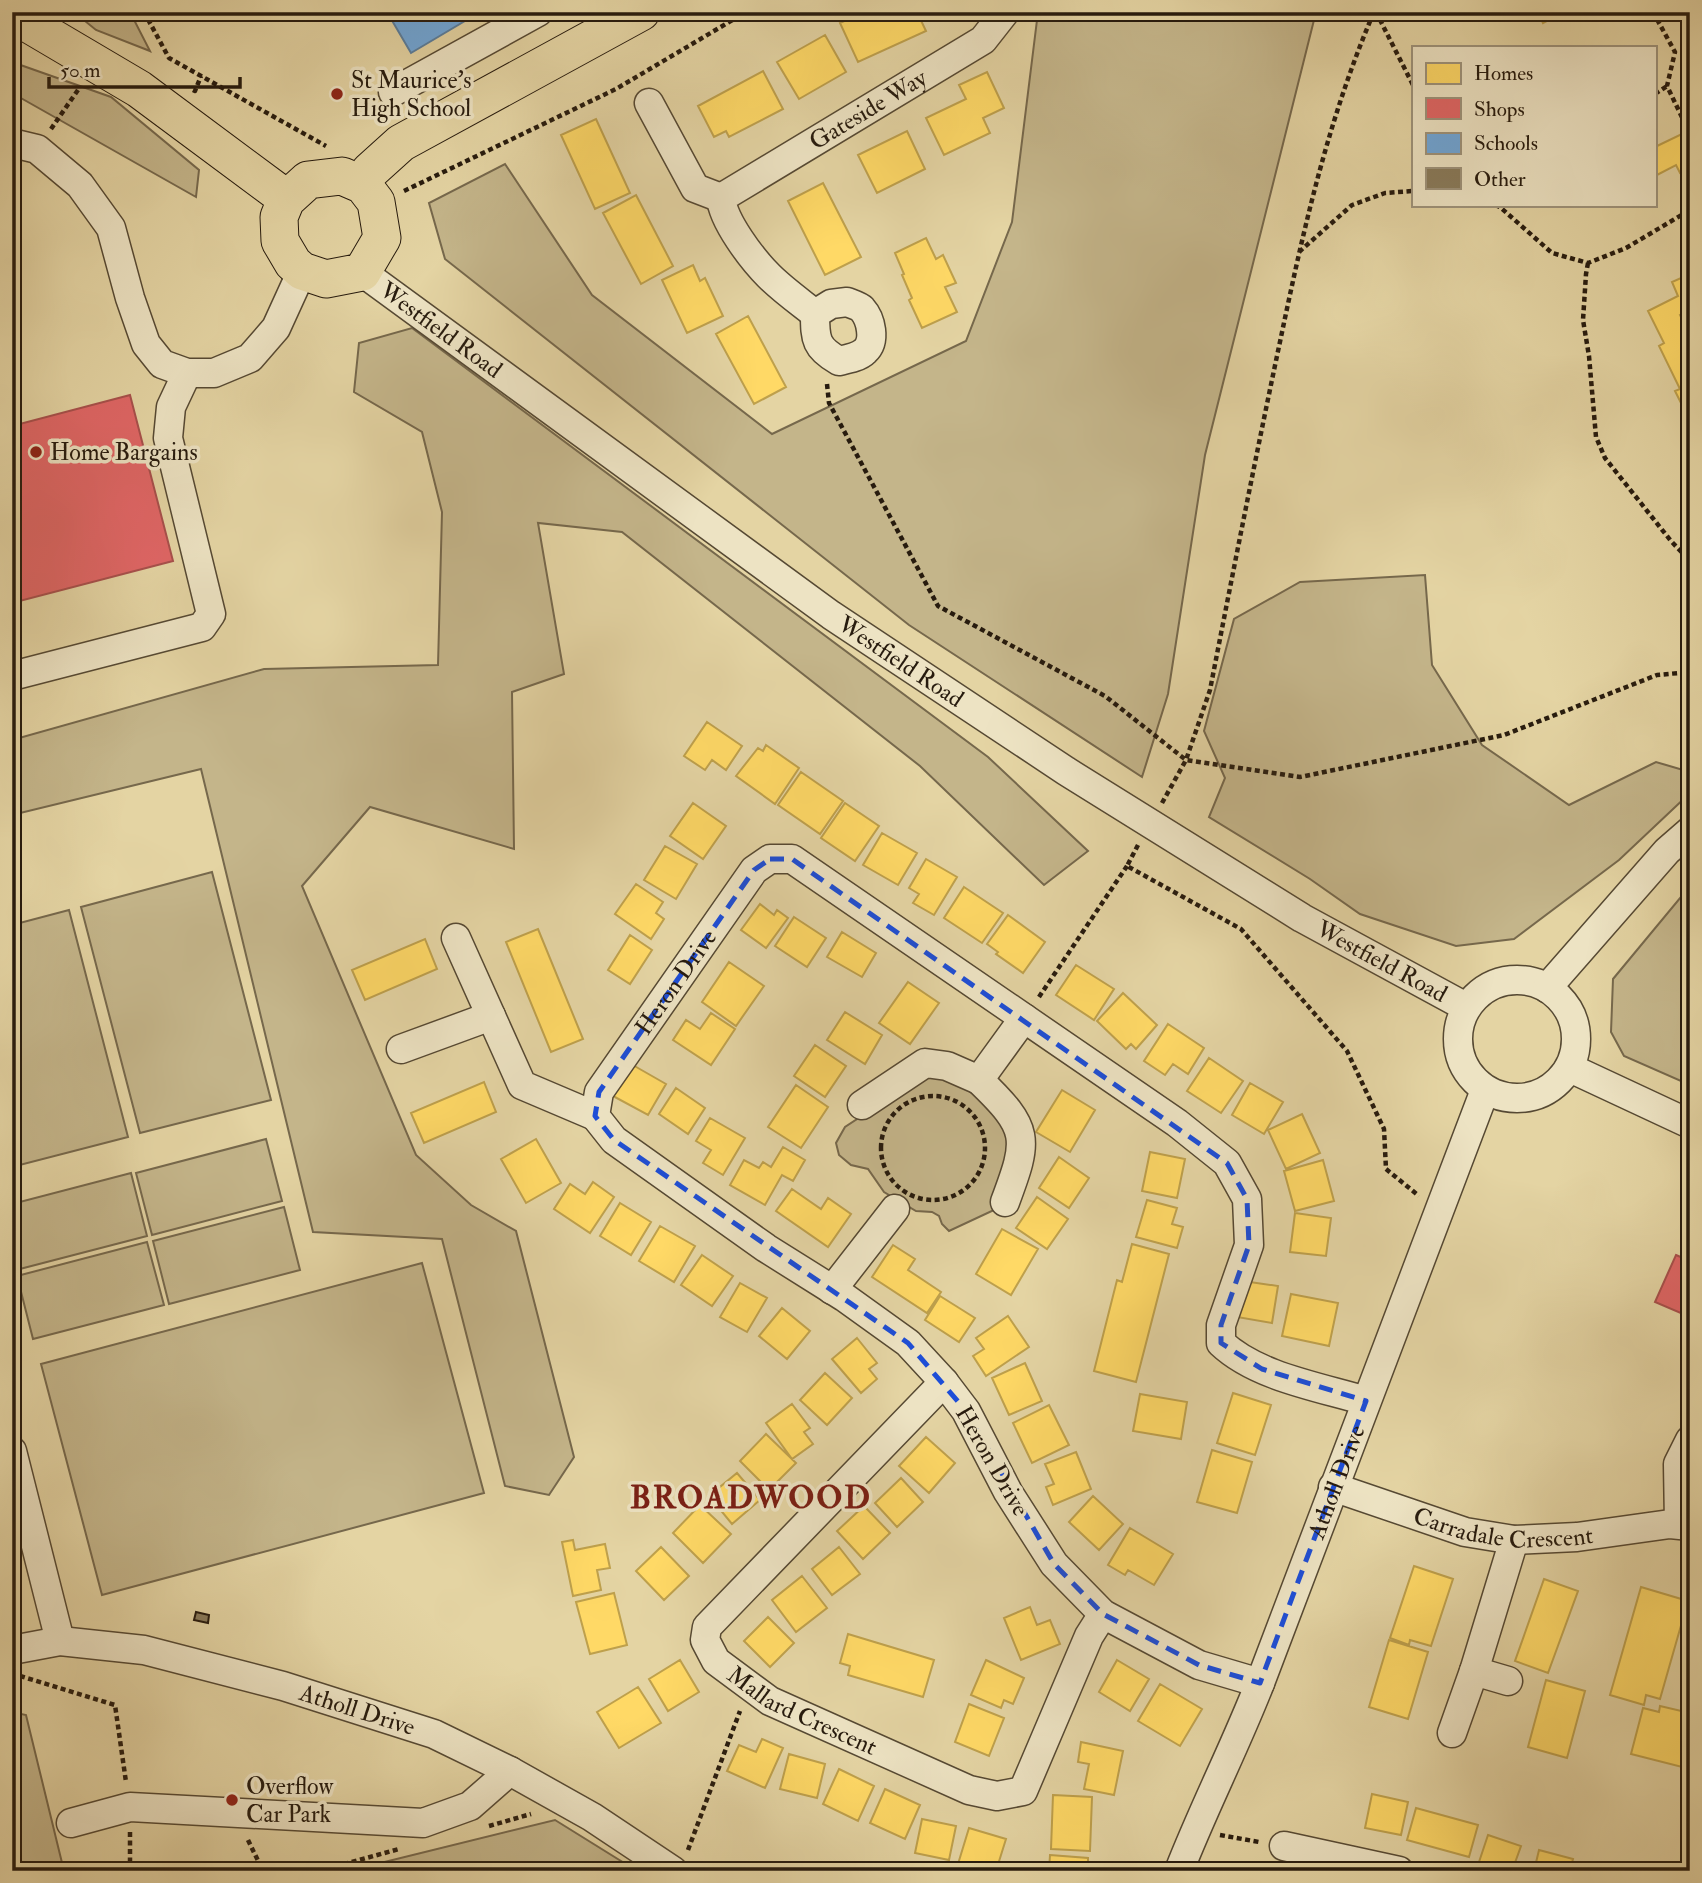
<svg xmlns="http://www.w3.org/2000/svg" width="1702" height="1883" font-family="'IM FELL Double Pica',serif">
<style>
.green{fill:#c4b58a;stroke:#76684c;stroke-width:2}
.homes{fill:#ffd966;stroke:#bea04c;stroke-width:2}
.shops{fill:#e06666;stroke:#a8504c;stroke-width:2}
.schools{fill:#6fa8dc;stroke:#597e9e;stroke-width:2}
.building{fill:#897b5b;stroke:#271b0e;stroke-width:2}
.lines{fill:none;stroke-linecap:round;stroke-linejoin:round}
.minor-casing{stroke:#564933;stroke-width:31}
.major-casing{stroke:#271b0e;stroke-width:39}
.path{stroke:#271b0e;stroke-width:4.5;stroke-dasharray:5 3.5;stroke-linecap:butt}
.minor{stroke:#ede3c3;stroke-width:28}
.major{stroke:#e4d4a3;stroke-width:37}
.marked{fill:none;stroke:#1d4ed8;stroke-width:5;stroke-dasharray:14 9;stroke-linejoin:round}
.poi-dot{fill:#8f2418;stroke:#ede3c3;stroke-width:2.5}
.labels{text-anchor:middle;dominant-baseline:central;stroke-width:7;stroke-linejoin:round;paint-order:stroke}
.poi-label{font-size:24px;fill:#271b0e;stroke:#ede3c3;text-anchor:start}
.street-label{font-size:24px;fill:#271b0e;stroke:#ede3c3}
.district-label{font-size:32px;font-weight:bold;letter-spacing:2px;fill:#7a1f14;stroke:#ede3c3}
</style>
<rect width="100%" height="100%" fill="#e4d4a3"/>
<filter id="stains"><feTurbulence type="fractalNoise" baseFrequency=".00286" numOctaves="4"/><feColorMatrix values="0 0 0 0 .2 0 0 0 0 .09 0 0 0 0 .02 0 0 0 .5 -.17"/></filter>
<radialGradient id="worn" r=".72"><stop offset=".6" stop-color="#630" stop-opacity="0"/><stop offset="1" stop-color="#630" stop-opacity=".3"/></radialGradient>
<path class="green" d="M74 12H130L150 51 96 30Z
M1038 12H1316L1205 455 1168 694 1142 777 909 625 445 259 429 203 505 164 592 295 772 434 966 341 1012 222Z
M12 62 111 97 199 170 196 197 12 93Z
M412 328 988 757 1088 851 1044 885 920 766 622 532 538 523 564 674 512 692 514 849 370 807 302 886 416 1155 471 1205 516 1231 574 1457 549 1495 505 1486 442 1239 313 1232 201 769 12 815V740L264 669 438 665 442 512 422 432 354 392 359 343Z
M1425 575 1432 665 1482 745 1569 805 1656 762 1690 772V793L1619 860 1514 939 1456 946 1360 914 1310 879 1209 817 1225 778 1204 731 1234 619 1300 582Z
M212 872 271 1100 140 1133 81 907Z
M1690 886V1085L1624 1056 1611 1032 1613 979Z
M69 910 128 1137 12 1167V925Z
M929 1072 973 1090 1011 1127 1015 1143 994 1210 949 1231 942 1224 939 1216 932 1212 916 1211 884 1192 868 1169 851 1165 839 1155 836 1143 845 1127Z
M266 1139 282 1201 152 1235 136 1173Z
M131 1173 147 1236 16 1270 12 1255V1204Z
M284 1207 300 1270 169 1304 153 1241Z
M147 1242 164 1305 33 1339 17 1276Z
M422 1263 484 1493 102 1595 41 1364Z
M12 1712 26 1715 64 1871H12Z
M555 1820 637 1871H348Z"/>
<path class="homes" d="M863 12H917L926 31 858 62 840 23Z
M1538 12H1563L1543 23Z
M825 35 846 72 799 99 777 62Z
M763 71 783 109 729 137 726 131 714 137 698 106Z
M987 72 1004 108 983 118 990 133 944 155 926 118 966 99 959 85Z
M596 119 630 193 595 209 561 135Z
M907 131 925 169 877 193 858 155Z
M1688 131 1690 168 1680 173 1676 165 1655 176V147Z
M823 183 861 257 825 275 788 201Z
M636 195 673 266 641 284 603 213Z
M926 238 936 259 943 255 956 283 945 287 957 312 922 328 909 300 912 298 902 275 904 274 895 253Z
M693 265 700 281 705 278 723 316 687 333 662 280Z
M1690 274V310L1680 315 1690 336V413L1687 415 1675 391 1680 389 1659 346 1664 343 1648 311 1678 296 1672 282Z
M748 316 786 387 754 404 716 334Z
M707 722 742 746 726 770 712 760 705 770 684 756Z
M766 745 799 768 775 804 736 776 758 748 763 751Z
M801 772 843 801 820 834 778 805Z
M693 803 726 826 703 859 670 836Z
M845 803 879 826 855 861 821 838Z
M882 833 917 853 898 885 863 865Z
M665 846 697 864 676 899 644 880Z
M926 859 957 877 934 915 913 903 919 894 909 888Z
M636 884 663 902 656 913 664 919 651 939 615 914Z
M964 887 1003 913 982 943 944 918Z
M760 904 774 915 777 910 788 918 766 948 741 930Z
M1008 915 1045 942 1023 973 996 954 998 952 987 944Z
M794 917 826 938 807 967 775 946Z
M538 929 583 1039 551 1052 506 942Z
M842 932 876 953 862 977 827 957Z
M630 935 652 950 630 984 608 970Z
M425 939 437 969 365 1000 352 970Z
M729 962 764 986 736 1026 702 1002Z
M1076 965 1114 989 1094 1020 1056 995Z
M908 982 939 1003 910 1044 879 1023Z
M1123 993 1157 1025 1136 1049 1131 1044 1126 1049 1097 1021Z
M845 1012 882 1035 865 1064 827 1040Z
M711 1013 735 1029 711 1065 673 1040 686 1020 700 1029Z
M1168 1024 1204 1048 1188 1074 1173 1064 1165 1075 1144 1061Z
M815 1045 846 1066 825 1097 794 1076Z
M1209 1058 1243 1081 1221 1113 1187 1091Z
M631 1064 666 1084 648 1115 613 1096Z
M484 1082 496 1112 424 1143 411 1113Z
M1250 1083 1283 1102 1264 1134 1232 1115Z
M796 1085 828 1107 801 1148 768 1127Z
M676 1088 705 1108 688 1134 659 1114Z
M1062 1090 1095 1110 1070 1152 1036 1132Z
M1302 1114 1320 1153 1286 1169 1268 1130Z
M710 1118 745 1138 723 1175 703 1163 711 1150 696 1141Z
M536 1139 561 1183 526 1203 501 1159Z
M783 1147 805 1160 793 1181 782 1175 765 1205 730 1185 744 1160 759 1168 763 1162 771 1167Z
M1150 1152 1185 1159 1177 1198 1142 1191Z
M1059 1157 1089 1178 1069 1208 1039 1188Z
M1323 1160 1334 1201 1295 1211 1284 1171Z
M593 1182 614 1197 590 1233 554 1209 570 1184 585 1194Z
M792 1189 821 1209 828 1198 851 1214 828 1247 776 1211Z
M1037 1197 1068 1219 1047 1249 1016 1228Z
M1147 1200 1177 1208 1172 1224 1183 1227 1177 1248 1136 1237Z
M620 1203 651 1222 631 1255 600 1236Z
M1295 1213 1331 1218 1326 1256 1290 1252Z
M660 1226 695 1246 674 1282 639 1261Z
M1002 1229 1038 1249 1011 1295 976 1274Z
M1132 1244 1169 1254 1136 1382 1094 1371 1117 1280 1122 1282Z
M893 1245 915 1259 908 1270 941 1292 927 1313 872 1277Z
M702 1255 733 1276 712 1306 681 1285Z
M1243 1281 1278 1286 1272 1323 1237 1317Z
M740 1283 767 1298 747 1332 720 1317Z
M1291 1294 1338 1303 1329 1346 1282 1336Z
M940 1296 975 1318 959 1342 925 1320Z
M782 1308 810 1331 787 1359 759 1336Z
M1008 1316 1029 1347 986 1376 973 1356 984 1349 976 1338Z
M857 1338 877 1363 869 1369 877 1379 861 1393 832 1359Z
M1025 1363 1042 1401 1009 1415 992 1378Z
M825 1373 852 1398 827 1425 800 1400Z
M1233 1393 1271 1405 1255 1455 1217 1443Z
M1140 1394 1187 1402 1181 1439 1133 1431Z
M792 1404 810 1428 804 1432 813 1444 792 1459 766 1423Z
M1049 1405 1069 1445 1032 1463 1013 1423Z
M766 1434 796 1463 769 1490 740 1461Z
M926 1437 955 1463 929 1493 899 1466Z
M1212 1450 1252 1462 1237 1513 1197 1502Z
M1076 1452 1091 1489 1053 1505 1046 1487 1054 1484 1045 1464Z
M737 1473 760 1500 732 1524 709 1496Z
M901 1478 923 1502 897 1527 875 1503Z
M1093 1496 1123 1524 1099 1550 1069 1522Z
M700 1505 731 1534 703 1563 673 1533Z
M864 1506 890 1533 863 1559 837 1531Z
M1130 1528 1173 1554 1154 1585 1128 1570 1125 1575 1108 1565Z
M573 1540 575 1550 605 1544 610 1568 597 1570 601 1590 573 1596 562 1542Z
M661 1547 689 1576 664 1600 636 1571Z
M839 1547 860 1574 832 1595 812 1569Z
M1414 1566 1453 1579 1431 1646 1410 1640 1409 1645 1390 1638Z
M802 1576 827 1608 796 1632 772 1600Z
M1544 1579 1578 1591 1548 1673 1515 1661Z
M1641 1587 1688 1601 1660 1699 1646 1695 1644 1705 1610 1695Z
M614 1593 627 1645 590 1654 576 1602Z
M1030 1607 1037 1625 1050 1620 1060 1644 1021 1660 1004 1618Z
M768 1617 794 1643 770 1667 744 1641Z
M848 1634 934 1660 923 1697 848 1675 850 1666 840 1663Z
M1389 1640 1428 1652 1408 1719 1369 1707Z
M680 1660 699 1692 668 1711 649 1679Z
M986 1660 1024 1678 1013 1704 1004 1700 1001 1708 971 1695Z
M1117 1660 1149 1679 1130 1711 1099 1692Z
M1546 1680 1585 1691 1567 1758 1528 1747Z
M1160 1684 1202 1709 1180 1746 1138 1721Z
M638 1687 661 1723 619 1748 597 1712Z
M969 1704 1004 1718 989 1756 955 1742Z
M1660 1706 1690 1713V1769L1631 1754 1643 1708 1659 1712Z
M762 1739 783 1748 765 1788 727 1771 739 1745 756 1752Z
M1081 1742 1123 1751 1114 1795 1084 1789 1089 1764 1078 1762Z
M789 1754 825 1764 817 1798 780 1789Z
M839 1769 874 1786 858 1821 823 1804Z
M885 1789 920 1805 905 1839 870 1823Z
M1372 1794 1408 1802 1401 1835 1365 1828Z
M1053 1795 1092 1797 1090 1851 1051 1849Z
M1416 1808 1478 1825 1469 1857 1407 1840Z
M922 1819 956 1826 949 1860 915 1853Z
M969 1828 1006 1839 996 1871H982L958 1864Z
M1488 1835 1521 1846 1512 1871H1486L1477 1868Z
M1539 1850 1573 1859 1570 1871H1534Z
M1050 1855 1088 1858V1871H1049Z
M1246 1865 1266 1870 1245 1871Z"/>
<path class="shops" d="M130 395 173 561 12 603V426Z
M1676 1255 1690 1261V1317L1655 1302Z"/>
<path class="schools" d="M387 12H480L411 53Z"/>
<path class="building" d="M196 1612 209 1615 208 1623 194 1620Z"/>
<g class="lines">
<g class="minor-casing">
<g id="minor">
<path d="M393 92 538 12"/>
<path d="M649 103 695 188 721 198"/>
<path d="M12 143 37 149 80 185 111 228 130 298 146 344 162 364 187 373H214L250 358 276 328 302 271"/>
<path id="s1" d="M362 272 831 615 1066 771 1302 918 1466 1007"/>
<path d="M847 302C852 304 859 306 862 309 871 319 876 341 865 351 859 357 848 359 839 361 816 348 815 340 815 314L831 304Z"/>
<path id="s2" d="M815 314C800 302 783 290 769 276 752 259 723 221 721 198L983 40 1005 12"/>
<path d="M12 676 202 627 211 614 168 438 171 407 187 373"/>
<path d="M456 938 522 1085 595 1116"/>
<circle cx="1517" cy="1039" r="59"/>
<path d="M1547 988 1667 851 1690 831"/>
<path d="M401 1049 491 1016"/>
<path d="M1570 1068 1690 1124"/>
<path d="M979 1080C1030 1129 1029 1138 1005 1202"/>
<path d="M862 1105 925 1063 947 1066 979 1080 1024 1018"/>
<path d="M832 1290 895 1209"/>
<path id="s3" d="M944 1382 707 1627 705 1640 716 1661 770 1701 969 1790 997 1796 1023 1791 1089 1636 1103 1614"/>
<path d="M12 1451 60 1641"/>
<path id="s4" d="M1333 1487 1465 1532 1514 1540 1577 1537 1670 1524 1690 1526"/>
<path d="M1679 1524 1678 1464 1690 1440"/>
<path id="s5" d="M12 1650 60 1641 144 1650 283 1686 434 1734 510 1771 592 1817 673 1871"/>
<path d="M1474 1671 1508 1681"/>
<path id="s6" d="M1260 1683 1199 1665 1103 1614 1054 1564 1008 1492 966 1411 944 1382 908 1343 844 1297 766 1248 614 1140 595 1116 599 1092 754 870 770 859H792L1177 1123 1227 1163 1247 1199 1249 1245 1221 1325V1343C1257 1377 1320 1387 1366 1401"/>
<path d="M1452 1733 1474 1671 1514 1540"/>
<path d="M71 1823 130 1807 423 1823 470 1806 510 1771"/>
<path d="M1284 1846 1399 1871"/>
<path id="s7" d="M1179 1871C1204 1807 1235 1747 1260 1683L1485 1090"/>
</g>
</g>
<g class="major-casing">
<path id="major" d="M12 14 139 89 287 199
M342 176 363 185 376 202 382 238 362 272 326 279 302 271 293 263 280 241 279 217 286 200 308 180Z
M363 185 370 171 401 143 641 12"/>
</g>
<path class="path" d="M144 12 169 58 326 146
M1376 12 1413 85
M1653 12 1675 52 1667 86 1690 134
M193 90 195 91 201 76
M1655 94 1667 86
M51 129 80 87
M404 191 616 89 746 12
M1495 205 1500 207 1552 253 1588 263 1626 248 1690 210
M1299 252 1352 205 1385 193 1413 191
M1588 263 1586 274 1583 320 1589 356 1596 437 1605 458 1671 541 1690 561
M827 384 829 403 938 606 1105 696 1186 760 1300 777 1504 735 1657 675 1690 672
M1162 803 1186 760 1210 690C1233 572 1256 455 1281 337 1304 227 1329 116 1374 12
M1138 845 1127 866 1241 929 1347 1051 1384 1129 1386 1169 1419 1196
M1039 997 1127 866
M881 1148a52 52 0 1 1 104 0a52 52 0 1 1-104 0Z
M20 1676 115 1705 126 1782
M489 1826 531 1814
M1220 1835 1259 1842
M248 1840 263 1871
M688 1850 740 1711
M130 1871V1832
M319 1871 399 1849"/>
<use href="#minor" class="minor"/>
<use href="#major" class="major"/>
</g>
<path class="marked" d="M770 859H792L1227 1163 1247 1199 1249 1245 1221 1325V1343L1262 1369 1366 1401 1260 1683 1199 1665 1103 1614 1054 1564 966 1411 908 1343 614 1140 595 1116 599 1092 754 870Z"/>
<g class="poi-dot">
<circle cx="337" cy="94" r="7"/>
<circle cx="36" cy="452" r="7"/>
<circle cx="232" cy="1800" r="7"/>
</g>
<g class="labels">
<g class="poi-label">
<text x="351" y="80">St Maurice's<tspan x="351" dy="28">High School</tspan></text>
<text x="50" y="452">Home Bargains</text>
<text x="246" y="1786">Overflow<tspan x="246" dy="28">Car Park</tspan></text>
</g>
<g class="street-label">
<text stroke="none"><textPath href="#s2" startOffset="324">Gateside Way</textPath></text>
<text stroke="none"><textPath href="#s1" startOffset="98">Westfield Road</textPath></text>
<text stroke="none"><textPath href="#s1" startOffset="665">Westfield Road</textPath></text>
<text stroke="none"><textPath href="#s1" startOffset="1232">Westfield Road</textPath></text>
<text stroke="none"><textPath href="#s6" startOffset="1055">Heron Drive</textPath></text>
<text transform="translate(992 1461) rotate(60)">Heron Drive</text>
<text stroke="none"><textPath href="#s7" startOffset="420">Atholl Drive</textPath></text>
<text stroke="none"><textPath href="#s4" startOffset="177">Carradale Crescent</textPath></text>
<text stroke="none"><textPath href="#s3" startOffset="478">Mallard Crescent</textPath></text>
<text stroke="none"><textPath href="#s5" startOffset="355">Atholl Drive</textPath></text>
</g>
<g class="district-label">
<text x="751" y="1498">BROADWOOD</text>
</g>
</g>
<rect width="1702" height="1883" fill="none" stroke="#e4d4a3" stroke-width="42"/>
<rect x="14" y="14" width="1674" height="1855" fill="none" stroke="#271b0e" stroke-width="3.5"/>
<rect x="21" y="21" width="1660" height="1841" fill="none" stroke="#271b0e" stroke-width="2"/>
<rect x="1412" y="46" width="245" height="161" fill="#ede3c3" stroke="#9e937b" stroke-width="2"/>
<rect x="1426" y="63" width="35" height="21" fill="#ffd966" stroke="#9e937b" stroke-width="2"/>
<text x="1474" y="80" font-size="21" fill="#271b0e">Homes</text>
<rect x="1426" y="98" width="35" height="21" fill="#e06666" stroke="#9e937b" stroke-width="2"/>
<text x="1474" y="116" font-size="21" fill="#271b0e">Shops</text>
<rect x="1426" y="133" width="35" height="21" fill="#6fa8dc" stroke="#9e937b" stroke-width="2"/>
<text x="1474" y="150" font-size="21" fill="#271b0e">Schools</text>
<rect x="1426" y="168" width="35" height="21" fill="#897b5b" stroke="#9e937b" stroke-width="2"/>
<text x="1474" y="186" font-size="21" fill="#271b0e">Other</text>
<path d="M49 77v10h191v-10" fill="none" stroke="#271b0e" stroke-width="3.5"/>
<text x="60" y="77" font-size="21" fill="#271b0e" stroke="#ede3c3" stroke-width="5" paint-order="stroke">50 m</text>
<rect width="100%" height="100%" filter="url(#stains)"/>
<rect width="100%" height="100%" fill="url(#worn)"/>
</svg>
